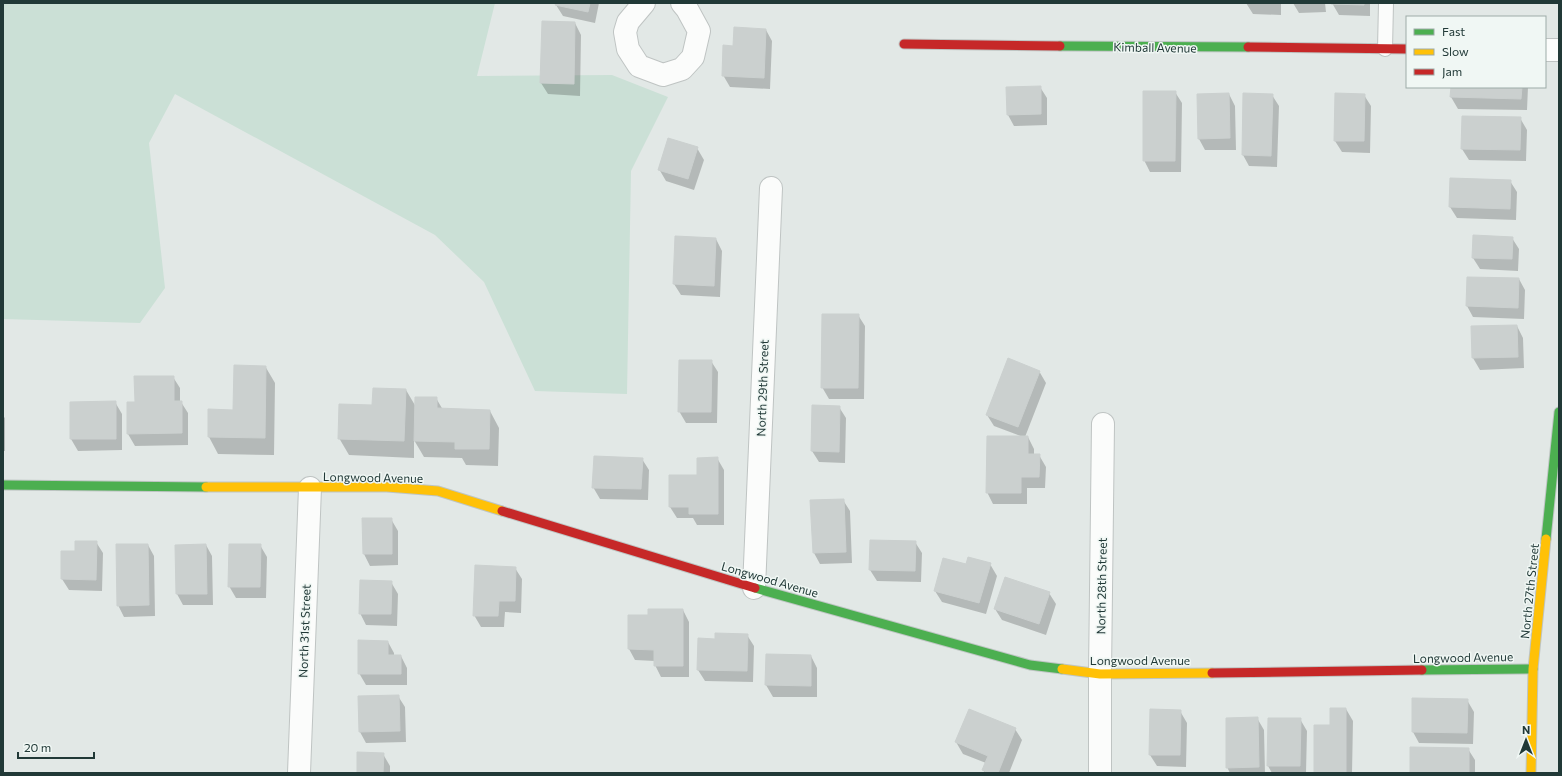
<svg xmlns="http://www.w3.org/2000/svg" width="1562" height="776" font-family="Commissioner,sans-serif">
<style>
.green{fill:#cbe0d6}
.shadow{fill:#0003}
.building{fill:#cbd0cf;stroke:#cbd0cf}
.lines{fill:none;stroke-linecap:round;stroke-linejoin:round}
.lane-casing{stroke:#bfc4c3;stroke-width:16}
.street-casing{stroke:#bfc4c3;stroke-width:24}
.fast-casing{stroke:#bec5c3;stroke-width:11}
.slow-casing{stroke:#bec5c3;stroke-width:11}
.jam-casing{stroke:#bec5c3;stroke-width:11}
.lane{stroke:#fbfcfb;stroke-width:14}
.street{stroke:#fbfcfb;stroke-width:22}
.fast{stroke:#4caf50;stroke-width:9}
.slow{stroke:#ffc107;stroke-width:9}
.jam{stroke:#c62828;stroke-width:9}
.labels{text-anchor:middle;dominant-baseline:central;stroke-width:3;stroke-linejoin:round;paint-order:stroke}
.street-label{font-size:12px;fill:#213937;stroke:#f0f7f4}
</style>
<rect width="100%" height="100%" fill="#e2e8e6"/>
<path class="green" d="M3 3H495L477 76 612 75 668 97 631 171 627 394 535 391 484 282 435 235 175 94 149 143 165 288 140 323 3 319Z"/>
<path class="shadow" d="M557 3H599L595 23 563 16 556 5Z
M1246 3H1281V15L1253 14Z
M1293 3H1325L1326 12 1299 13Z
M1332 3H1370V16L1339 15Z
M575 23 581 35 580 96 548 94 541 83Z
M766 30 772 41 770 89 730 87 723 75 734 47Z
M1040 87 1047 98V125L1014 126 1008 115Z
M1452 87H1528L1527 110 1458 109 1451 97Z
M1175 92 1182 103 1181 172H1150L1144 160Z
M1229 94 1235 106 1236 150H1205L1199 139 1198 95Z
M1272 95 1279 106 1277 167 1249 166 1243 155Z
M1364 95 1371 106 1370 153 1342 152 1335 141Z
M1520 118 1527 130 1526 161 1469 160 1462 149Z
M697 148 704 160 694 190 666 181 659 169Z
M1510 181 1517 192 1516 220 1457 218 1450 207Z
M1512 238 1519 249 1518 271 1480 269 1473 258Z
M716 239 722 251 720 297 681 295 674 284Z
M1519 279 1525 290 1524 319 1473 317 1467 306Z
M858 315 865 326 864 399H829L822 387Z
M1517 326 1523 338 1524 368 1480 370 1473 358 1472 327Z
M711 361 718 372 717 423H686L679 411Z
M265 366 275 383 274 455 218 454 209 437 234 411Z
M1039 371 1046 383 1025 437H1028L1034 449V455H1039L1046 467 1045 488H1027V504H993L987 492 1023 437 994 426 987 415Z
M173 377 180 388V402H181L188 413V445L135 446 128 434V403H136Z
M406 390 416 407 436 398 443 410 490 411 499 428 498 466 466 465 462 458 424 457 414 440V458L349 455 339 438 373 406Z
M115 402 122 414V450L78 451 71 439V403Z
M839 407 846 418 845 463 819 462 812 451Z
M3 416 5 418V451H3Z
M717 458 724 470V525H697L693 518H677L670 507 698 476Z
M642 459 649 470 648 500 600 499 593 487Z
M843 500 850 511 852 563 820 564 814 553Z
M363 519H391L398 531V565L370 566 364 554Z
M96 542 103 553 102 591 69 590 62 579 76 552Z
M915 542 922 553 921 582 877 581 870 570Z
M148 545 154 556 155 616 124 617 118 605Z
M206 545 212 556 213 605H183L177 594Z
M260 545 267 557 266 598H236L229 586Z
M990 564 997 576 986 614 942 602 935 591Z
M515 568 522 579 521 613 505 612 504 627H481L474 615Z
M391 582 398 594 397 626 366 625 360 613Z
M1049 593 1056 604 1046 635 1002 620 995 609Z
M683 610 689 622V677H661L655 665V661L635 660 629 649 649 616Z
M747 635 754 646 753 682 705 681 698 670 716 640Z
M388 642 394 653V656H401L407 668V685H366L359 673Z
M767 655 811 656 817 668V697H773L766 685Z
M398 696 405 707 406 742 366 743 360 732Z
M1467 700 1474 712 1473 744 1419 743 1413 732Z
M1346 709 1353 721 1352 773H1315L1331 726Z
M1180 711 1187 723 1186 767 1157 766 1150 755Z
M1257 718 1264 730 1265 773H1230L1227 767Z
M1300 719 1307 731 1306 773H1272L1268 766Z
M1015 729 1022 740 1009 773H985L983 770 986 763 963 754 956 742Z
M1468 749 1475 760V773H1411Z
M383 754 390 766V773H358Z"/>
<path class="building" d="M556 3H590L588 12 555 5Z
M1331 3H1364V5L1331 4Z
M542 21 575 22 574 84 540 83Z
M734 27 766 29 764 78 722 76 723 45 733 46Z
M1041 86V114L1007 115 1006 87Z
M1451 87H1522L1521 99 1450 97Z
M1143 91H1176L1175 161H1143Z
M1229 93 1230 138 1198 139 1197 94Z
M1243 93 1273 94 1271 156 1242 155Z
M1335 93 1365 94 1364 141H1334Z
M1462 116 1521 117 1520 150 1461 149Z
M668 138 698 147 688 179 658 170Z
M1450 178 1511 180 1510 209 1449 207Z
M1473 235 1513 237 1512 259 1472 258Z
M675 236 716 238 714 286 673 284Z
M1467 277 1519 278 1518 308 1466 306Z
M822 314H859L858 388H821Z
M1517 325 1518 357 1472 358 1471 326Z
M1008 358 1040 371 1018 427 986 415Z
M679 360H712L711 412H678Z
M234 365 266 366 265 438 208 437V409L233 410Z
M134 376H174V401H182V433L127 434V402H135Z
M373 388 406 389 404 441 338 439 339 404 372 405Z
M415 397H437V408L490 410 489 449H455V442L414 441Z
M116 401V439H70V402Z
M812 405 840 406 839 452 811 451Z
M987 436H1028V454H1040L1039 477H1021V493H986Z
M594 456 643 458 641 489 592 488Z
M718 457V514H689V507H669V475H697V458Z
M844 499 846 552 813 553 810 500Z
M362 518H392V554H363Z
M870 540 916 541 915 571 869 570Z
M75 541H97L96 580 61 579V551H75Z
M116 544H148L149 605 117 606Z
M206 544 207 594H176L175 545Z
M229 544H261L260 587H228Z
M968 557 991 563 979 603 934 591 943 558 966 564Z
M475 565 516 567 515 601H499L498 616H473Z
M1005 577 1050 592 1039 624 994 609Z
M360 580 392 581 391 614H359Z
M648 609H683V666H654V650L628 649V615H648Z
M715 633 748 634 747 671 697 670 698 638 715 639Z
M358 640 388 641V655H401V674H358Z
M766 654 811 655V686L765 685Z
M399 695 400 731 359 732 358 696Z
M1412 698 1468 699 1467 733 1412 732Z
M1330 708H1346V773H1314V725H1330Z
M969 709 1016 728 998 773H989L982 770 988 756 955 742Z
M1150 709 1181 710 1180 755H1149Z
M1258 717 1259 767 1226 768V718Z
M1268 718H1301L1300 766H1267Z
M1410 747 1469 748V773H1410Z
M357 752 384 753 383 773H357Z"/>
<g class="lines">
<g class="lane-casing">
<path id="lane" d="M1385 49 1386 3"/>
</g>
<g class="street-casing">
<path id="street" d="M644 3 628 22 625 32 628 49 639 66 663 75 682 69 693 57 699 31 687 9 682 3
M1545 50H1559
M754 588 771 188
M299 773 310 488
M1100 773V674L1103 424"/>
</g>
<g class="fast-casing">
<path id="fast" d="M1060 46 1248 47
M3 485 206 487
M1546 539 1559 412
M755 588 1030 665 1062 669
M1422 670 1533 669"/>
</g>
<g class="slow-casing">
<path id="slow" d="M206 487H387L438 491 502 511
M1062 669 1100 674 1212 673
M1531 773 1533 669 1546 539"/>
</g>
<g class="jam-casing">
<path id="jam" d="M904 44 1060 46
M1248 47 1407 49
M502 511 755 588
M1212 673 1422 670"/>
</g>
<use href="#lane" class="lane"/>
<use href="#street" class="street"/>
<use href="#fast" class="fast"/>
<use href="#slow" class="slow"/>
<use href="#jam" class="jam"/>
</g>
<g class="labels">
<g class="street-label">
<text transform="translate(1155 47) rotate(1)">Kimball Avenue</text>
<text transform="translate(762 388) rotate(-88)">North 29th Street</text>
<text transform="translate(373 477) rotate(1)">Longwood Avenue</text>
<text transform="translate(770 579) rotate(16)">Longwood Avenue</text>
<text transform="translate(1101 586) rotate(-89)">North 28th Street</text>
<text transform="translate(1529 591) rotate(-84)">North 27th Street</text>
<text transform="translate(304 631) rotate(-88)">North 31st Street</text>
<text transform="translate(1463 657) rotate(-1)">Longwood Avenue</text>
<text x="1140" y="660">Longwood Avenue</text>
</g>
</g>
<rect width="1562" height="776" fill="none" stroke="#213937" stroke-width="8"/>
<rect x="1406" y="16" width="140" height="72" fill="#f0f7f4" stroke="#9daba8"/>
<rect x="1414" y="29" width="20" height="6" fill="#4caf50" stroke="#9daba8"/>
<text x="1442" y="36" font-size="12" fill="#213937">Fast</text>
<rect x="1414" y="49" width="20" height="6" fill="#ffc107" stroke="#9daba8"/>
<text x="1442" y="56" font-size="12" fill="#213937">Slow</text>
<rect x="1414" y="69" width="20" height="6" fill="#c62828" stroke="#9daba8"/>
<text x="1442" y="76" font-size="12" fill="#213937">Jam</text>
<g transform="translate(1526 740)" stroke="#f0f7f4" stroke-width="3" paint-order="stroke">
<path d="M0-3L7 15L0 10L-7 15Z" fill="#213937"/>
<text y="-6" font-size="11" font-weight="bold" text-anchor="middle" fill="#213937">N</text>
</g>
<path d="M18 752v6h76v-6" fill="none" stroke="#213937" stroke-width="2"/>
<text x="24" y="752" font-size="12" fill="#213937" stroke="#f0f7f4" stroke-width="3" paint-order="stroke">20 m</text>
</svg>
